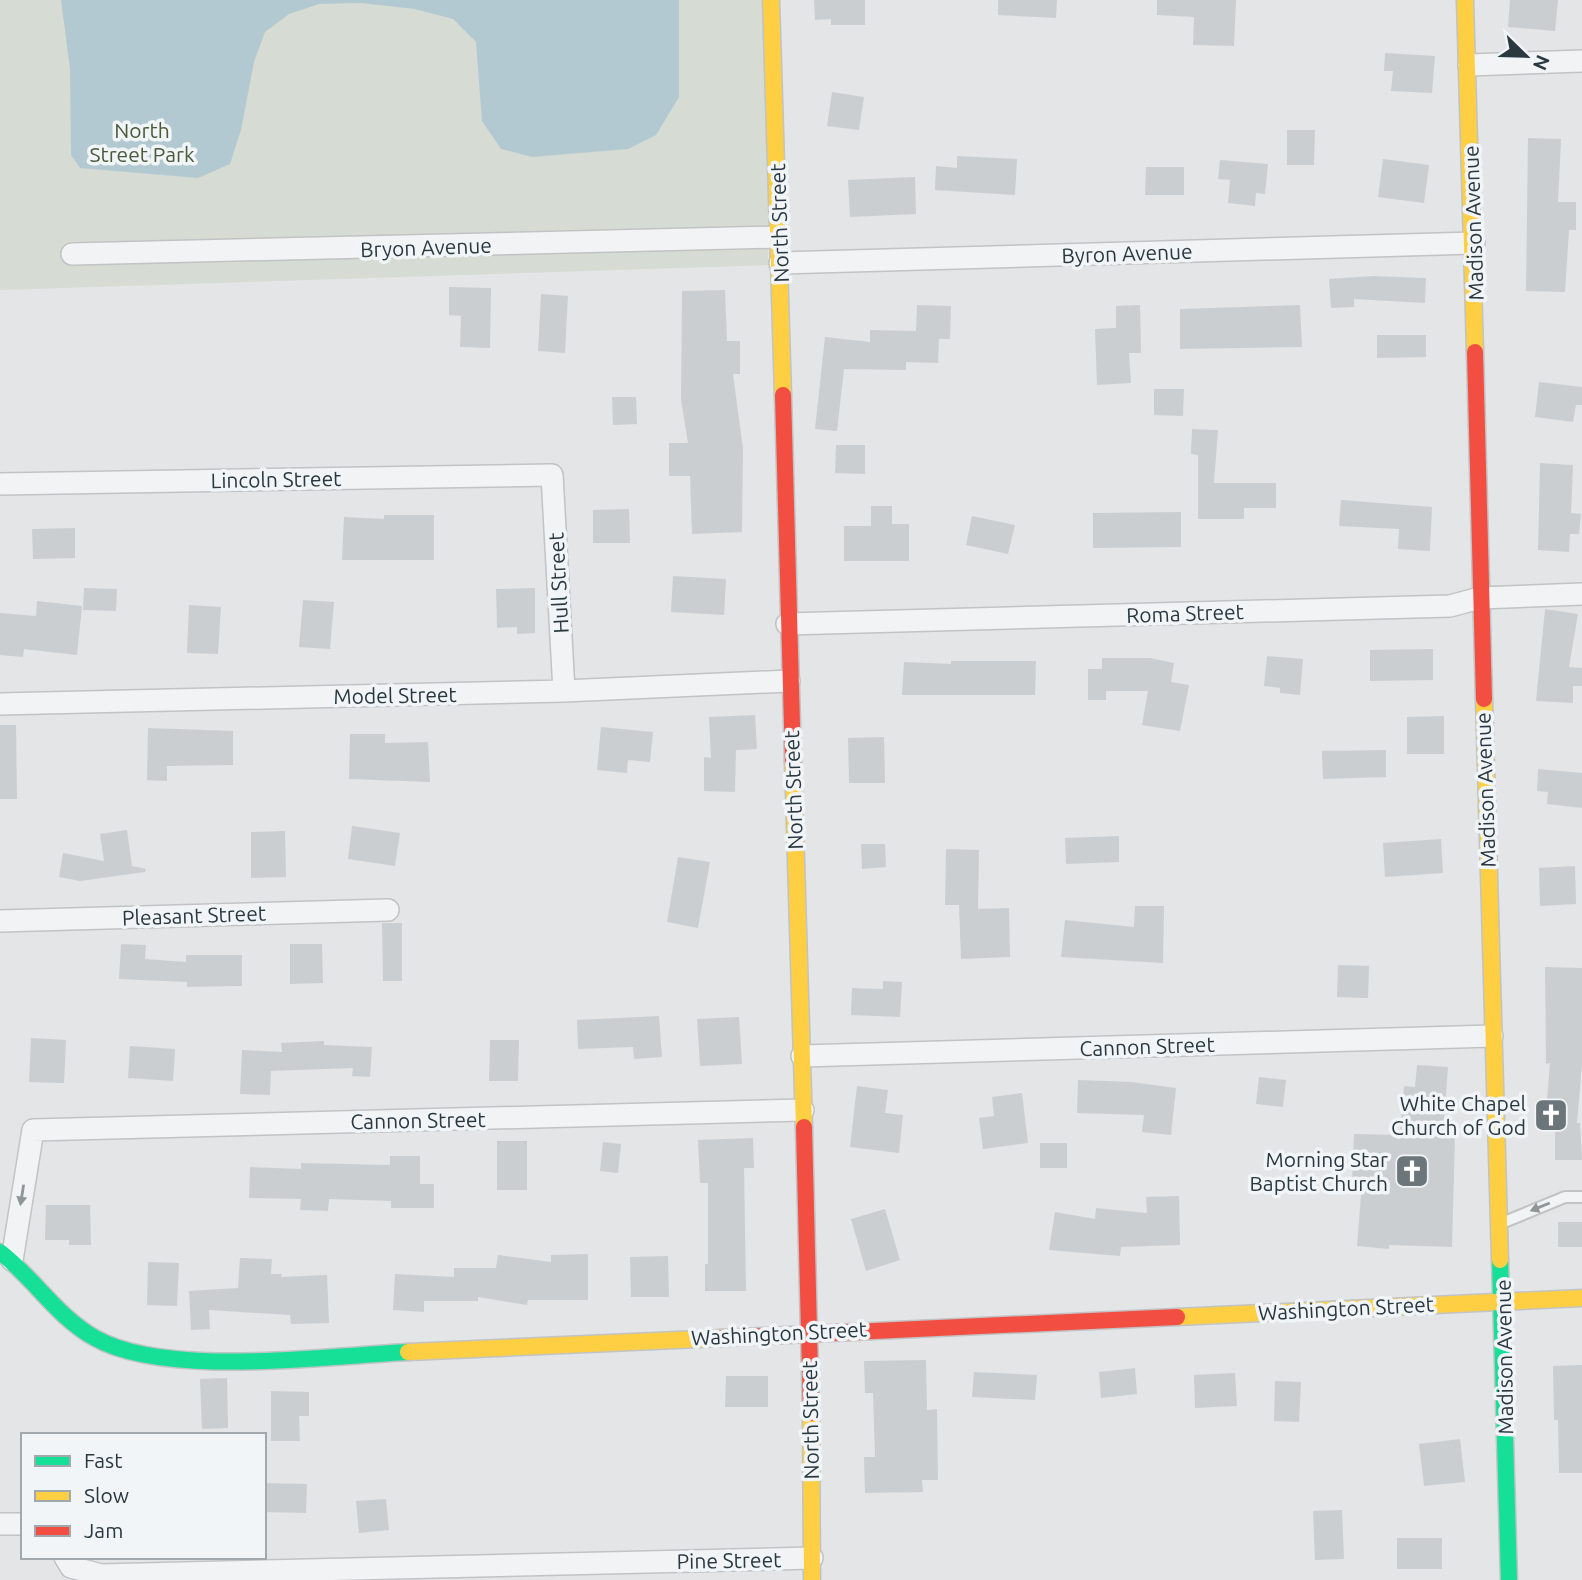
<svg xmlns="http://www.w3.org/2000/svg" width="1582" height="1580" font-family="Ubuntu,sans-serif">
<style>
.green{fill:#d6dbd3}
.water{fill:#b3c9d1}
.building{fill:#cbced0}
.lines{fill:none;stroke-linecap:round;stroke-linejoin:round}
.lane-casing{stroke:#c1c3c5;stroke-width:14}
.street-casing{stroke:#c1c3c5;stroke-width:24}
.fast-casing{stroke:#c1c3c5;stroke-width:19}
.slow-casing{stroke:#c1c3c5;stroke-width:19}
.jam-casing{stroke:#c1c3c5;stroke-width:19}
.lane{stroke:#f2f3f5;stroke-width:10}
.street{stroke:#f2f3f5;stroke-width:21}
.fast{stroke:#16e098;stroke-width:16}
.slow{stroke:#ffcf43;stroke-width:16}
.jam{stroke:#f24e42;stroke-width:16}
.oneway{fill:#8e969a}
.labels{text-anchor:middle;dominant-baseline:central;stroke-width:7;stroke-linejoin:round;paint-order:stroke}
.park-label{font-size:21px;fill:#485b38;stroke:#f1f5f7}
.street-label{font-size:21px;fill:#2a3840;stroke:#f1f5f7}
.poi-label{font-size:21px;fill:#2a3840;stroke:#f1f5f7;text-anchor:end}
</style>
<rect width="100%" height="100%" fill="#e3e5e7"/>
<path class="green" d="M0 0H771L768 265 0 290Z"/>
<path class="water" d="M61 0H679V97L656 135 628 149 532 157 501 149 482 121 476 42 453 19 415 9 361 3 319 4 289 14 265 32 254 62 241 130 230 164 198 178 80 168 71 155 70 69Z"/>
<path class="building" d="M814 0H865V25H831V19L815 20Z
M998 0H1057L1056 18 998 15Z
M1157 0H1236L1234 46 1193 45 1194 17 1157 15Z
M1510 0H1558L1555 31 1508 27Z
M1385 53 1435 56 1432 93 1391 91 1393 71H1384Z
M832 92 864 97 859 130 827 126Z
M1287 130H1315L1314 165H1287Z
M1528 138 1561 139 1558 202H1576V230H1569L1565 292 1526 291Z
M957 156 1017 159 1015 195 935 190 936 166 957 168Z
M1383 159 1429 165 1424 203 1378 197Z
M1220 160 1268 164 1265 194 1256 193 1255 206 1228 203 1230 180 1218 179Z
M1146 167H1184V195H1145Z
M915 177 916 214 850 217 848 180Z
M1373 276 1426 278 1425 303 1354 299V307L1331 308 1329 279Z
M449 287 491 288 490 348 460 347 461 316 449 315Z
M725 290 727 341H740V374H733L743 449 742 532 692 534 690 476H669V443H688L681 400 682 291Z
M541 294 568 296 565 353 538 351Z
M917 305 951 306 950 339H939L938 363 906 362V370L844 369 837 431 815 429 825 337 870 342V330L916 331Z
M1140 305 1141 353H1129L1131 383 1097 385 1095 329 1116 328V306Z
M1300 305 1302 347 1180 349V309Z
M1377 335H1426V357L1377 358Z
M1539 382 1582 387V405H1576L1573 422 1535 417Z
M1154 389H1184L1183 416 1154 415Z
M612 397H636L637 424 613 425Z
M1192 429 1218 430 1214 483H1276V508H1244V519H1198V455L1191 454Z
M836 445H865V474L835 473Z
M1540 463 1573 465 1571 513 1581 514 1579 534H1570L1569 552 1538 550Z
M1341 500 1432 507 1430 551 1398 549 1399 529 1339 526Z
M871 506H892V524H909V561H844V526H871Z
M629 509 630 543H593V510Z
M1181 512V547L1093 548V513Z
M384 515H434V560H342L344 517 384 519Z
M972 516 1015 525 1008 554 966 545Z
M75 528V558L33 559 32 529Z
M673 576 726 579 724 615 671 612Z
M84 588 117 589 116 611 83 610Z
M535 588V633L517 634V627L497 628 496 589Z
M303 600 334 602 330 649 299 647Z
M37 601 82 606 77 655 24 649 23 657 0 655V613L36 616Z
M189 605 221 607 218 654 187 653Z
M1545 609 1578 614 1569 667 1582 668V686H1573V703L1536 701Z
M1433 649V680L1370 681V650Z
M1267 656 1303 659 1300 695 1280 693V688L1264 686Z
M1102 658H1150L1174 663 1171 682 1189 685 1180 731 1142 725 1148 691H1106V700H1088V669H1102Z
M951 661H1036L1035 695H902L904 662 951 664Z
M755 715 757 749 736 750 735 792 704 791V757L711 758 709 717Z
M1444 716V754H1407V717Z
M0 725H16L17 799H0Z
M601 727 653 732 650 762 628 760 627 773 597 770Z
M148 728 233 731V765L167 766V781L147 780Z
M350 734H385V743L428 742 430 782 349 779Z
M884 737 885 783H849L848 738Z
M1386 750V777L1323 779 1322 751Z
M1538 769 1582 773V808L1547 804 1548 792 1537 791Z
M352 826 400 833 395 866 348 859Z
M127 830 132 866 146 869 145 872 80 881 59 877 63 853 104 861 100 834Z
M285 831 286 877 251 878V832Z
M1119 836V862L1066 864 1065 838Z
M1441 839 1443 873 1385 877 1383 843Z
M861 844H885L886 867 862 869Z
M946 849 979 850 978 909 1009 908 1010 957 961 959 959 905H945Z
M678 857 710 862 698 928 667 922Z
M1575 866 1576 904 1540 906 1539 868Z
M1135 906H1164L1163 963 1061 957 1065 920 1134 927Z
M382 923H402V981H383Z
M121 944 146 945 145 959 186 962V955H242V986L187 987V982L119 979Z
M290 944H322L323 983 290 984Z
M1338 965 1369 966 1368 998 1337 997Z
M1545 967 1582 968V1065L1577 1123H1580L1582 1160H1555V1113H1546L1550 1063 1546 1064Z
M883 981 902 982 900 1017 851 1015 852 988 883 989Z
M659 1016 662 1057 634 1059 633 1047 578 1049 577 1020Z
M739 1017 742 1064 700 1066 697 1019Z
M31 1038 66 1040 64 1083 29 1082Z
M490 1040H519L518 1081H489Z
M324 1041V1045L372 1047 370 1077 352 1076 353 1068 271 1071 270 1095 240 1094 242 1050 282 1052 281 1043Z
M130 1046 175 1049 173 1081 128 1078Z
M1417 1065 1448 1067 1443 1136 1455 1137 1452 1247 1389 1245V1249L1357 1246 1362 1183H1352L1354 1134 1400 1135 1404 1086 1415 1087Z
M1259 1077 1286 1080 1283 1107 1256 1104Z
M1078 1080 1132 1082 1176 1088 1171 1135 1142 1132 1144 1115 1077 1113Z
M857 1086 888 1090 885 1113 903 1115 899 1153 850 1147Z
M1022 1093 1028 1143 983 1149 979 1118 994 1116 992 1097Z
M753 1138 754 1168H744L746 1291H705V1264H708V1183H700L698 1140Z
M497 1141H527V1190H497Z
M603 1142 621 1144 618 1173 600 1171Z
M1040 1143H1067V1168H1040Z
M390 1156H420V1184H434V1208H391V1201L329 1199 328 1211 300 1210 301 1199 249 1198 250 1167 301 1169V1163L390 1165Z
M1179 1196 1180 1245 1121 1247 1120 1256 1049 1250 1055 1212 1095 1219 1096 1208 1147 1213 1146 1197Z
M46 1205H90L91 1245H69V1240H45Z
M885 1209 900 1260 866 1271 851 1219Z
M1558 1222H1582V1247H1558Z
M588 1254V1300H528L527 1305 478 1297V1301H424V1312L393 1310 395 1274 454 1277V1268H496L498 1255 551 1262V1255Z
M668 1256 669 1297H631L630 1257Z
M240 1258 272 1259 271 1274H282L281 1277 327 1275 329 1323 291 1324 290 1315 209 1310 210 1329 191 1330 189 1291 238 1288Z
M148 1262 179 1263 177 1306 147 1305Z
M926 1360 927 1410 937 1409 938 1480H922L923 1492 865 1493 864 1457H875L873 1393H865L864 1361Z
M1582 1365V1473H1559L1558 1420H1554L1553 1366Z
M1135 1368 1137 1394 1101 1398 1099 1372Z
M974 1372 1037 1375 1035 1400 972 1397Z
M1235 1373 1237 1406 1195 1408 1194 1375Z
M726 1376H768V1407H725Z
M227 1378 228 1428 202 1429 200 1379Z
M1275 1381 1301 1382 1299 1422 1274 1421Z
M271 1391 309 1392V1416H299L300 1441H271Z
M1460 1439 1465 1482 1424 1486 1419 1444Z
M264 1483 307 1484 306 1513 264 1512Z
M386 1499 389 1530 359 1533 356 1501Z
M1342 1510 1344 1559 1315 1560 1313 1511Z
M1397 1538H1442V1569H1397Z"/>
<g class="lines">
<g class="lane-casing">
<path id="lane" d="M1502 1223 1565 1197H1582"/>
</g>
<g class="street-casing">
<path id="street" d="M1469 65 1582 61
M72 254 779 237
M780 263 1474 243
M0 484 552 475 564 691
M787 624 1450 606 1480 598 1582 594
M0 704 564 691 789 681
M0 921 388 910
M802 1056 1492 1036
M12 1260 33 1130 803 1110
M0 1524H23
M65 1557 71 1567 101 1575 812 1558"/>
</g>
<g class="fast-casing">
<path id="fast" d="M0 1252C34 1278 57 1317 95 1338 166 1378 326 1356 408 1352
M1500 1260 1509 1580"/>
</g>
<g class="slow-casing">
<path id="slow" d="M771 0 783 395
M1465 0 1475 352
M1484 699 1500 1260
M793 761 804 1127
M1177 1317 1582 1298
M408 1352 722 1338
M811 1413 812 1580"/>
</g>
<g class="jam-casing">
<path id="jam" d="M1475 352 1484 699
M783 395 793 761
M804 1127 811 1413
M722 1338 1177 1317"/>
</g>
<use href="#lane" class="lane"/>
<use href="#street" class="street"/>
<use href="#fast" class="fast"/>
<use href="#slow" class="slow"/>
<use href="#jam" class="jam"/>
</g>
<defs><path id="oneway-solid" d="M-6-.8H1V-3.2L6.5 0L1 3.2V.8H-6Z" transform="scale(1.75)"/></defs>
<g class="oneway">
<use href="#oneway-solid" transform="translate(22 1195) rotate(99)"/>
<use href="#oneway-solid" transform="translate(1540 1207) rotate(158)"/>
</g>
<defs>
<g id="church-square" transform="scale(1.75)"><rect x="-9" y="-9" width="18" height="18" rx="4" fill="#6b757a" stroke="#f1f5f7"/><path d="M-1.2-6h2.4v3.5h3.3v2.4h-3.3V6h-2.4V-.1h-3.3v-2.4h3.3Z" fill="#fff"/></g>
</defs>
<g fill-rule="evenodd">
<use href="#church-square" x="1551" y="1115"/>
<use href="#church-square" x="1412" y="1171"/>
</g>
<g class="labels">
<g class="park-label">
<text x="142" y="130">North<tspan x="142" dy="24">Street Park</tspan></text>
</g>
<g class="street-label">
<text transform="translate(779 223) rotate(-92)">North Street</text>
<text transform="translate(1473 223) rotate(-92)">Madison Avenue</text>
<text transform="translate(426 247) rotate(-2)">Bryon Avenue</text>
<text transform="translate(1127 253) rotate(-2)">Byron Avenue</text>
<text transform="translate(276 479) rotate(-1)">Lincoln Street</text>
<text transform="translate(558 583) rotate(-93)">Hull Street</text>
<text transform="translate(1185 613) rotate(-2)">Roma Street</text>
<text transform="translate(395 695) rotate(-1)">Model Street</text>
<text transform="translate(793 790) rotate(-92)">North Street</text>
<text transform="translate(1485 790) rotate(-92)">Madison Avenue</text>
<text transform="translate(194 915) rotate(-2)">Pleasant Street</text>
<text transform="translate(1147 1046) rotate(-2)">Cannon Street</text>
<text transform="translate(418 1120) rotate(-1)">Cannon Street</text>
<text transform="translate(1346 1308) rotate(-3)">Washington Street</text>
<text transform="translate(779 1333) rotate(-3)">Washington Street</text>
<text transform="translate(1504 1357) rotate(-91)">Madison Avenue</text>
<text transform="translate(810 1420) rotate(-91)">North Street</text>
<text transform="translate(729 1560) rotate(-1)">Pine Street</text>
</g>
<g class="poi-label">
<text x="1526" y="1103">White Chapel<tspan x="1526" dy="24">Church of God</tspan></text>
<text x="1388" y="1159">Morning Star<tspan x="1388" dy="24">Baptist Church</tspan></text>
</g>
</g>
<rect x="21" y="1433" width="245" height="126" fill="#f1f5f7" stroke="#a1a9ae" stroke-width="2"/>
<rect x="35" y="1456" width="35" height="10" fill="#16e098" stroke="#a1a9ae" stroke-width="2"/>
<text x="84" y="1468" font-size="21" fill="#2a3840">Fast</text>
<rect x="35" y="1491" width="35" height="10" fill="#ffcf43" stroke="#a1a9ae" stroke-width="2"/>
<text x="84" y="1503" font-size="21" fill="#2a3840">Slow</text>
<rect x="35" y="1526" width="35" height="10" fill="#f24e42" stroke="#a1a9ae" stroke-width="2"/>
<text x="84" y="1538" font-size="21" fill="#2a3840">Jam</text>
<g transform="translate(1526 56) rotate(113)" stroke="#f1f5f7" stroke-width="5" paint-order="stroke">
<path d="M0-5L12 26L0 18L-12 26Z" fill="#2a3840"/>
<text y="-10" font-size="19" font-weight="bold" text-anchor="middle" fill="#2a3840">N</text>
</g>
</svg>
